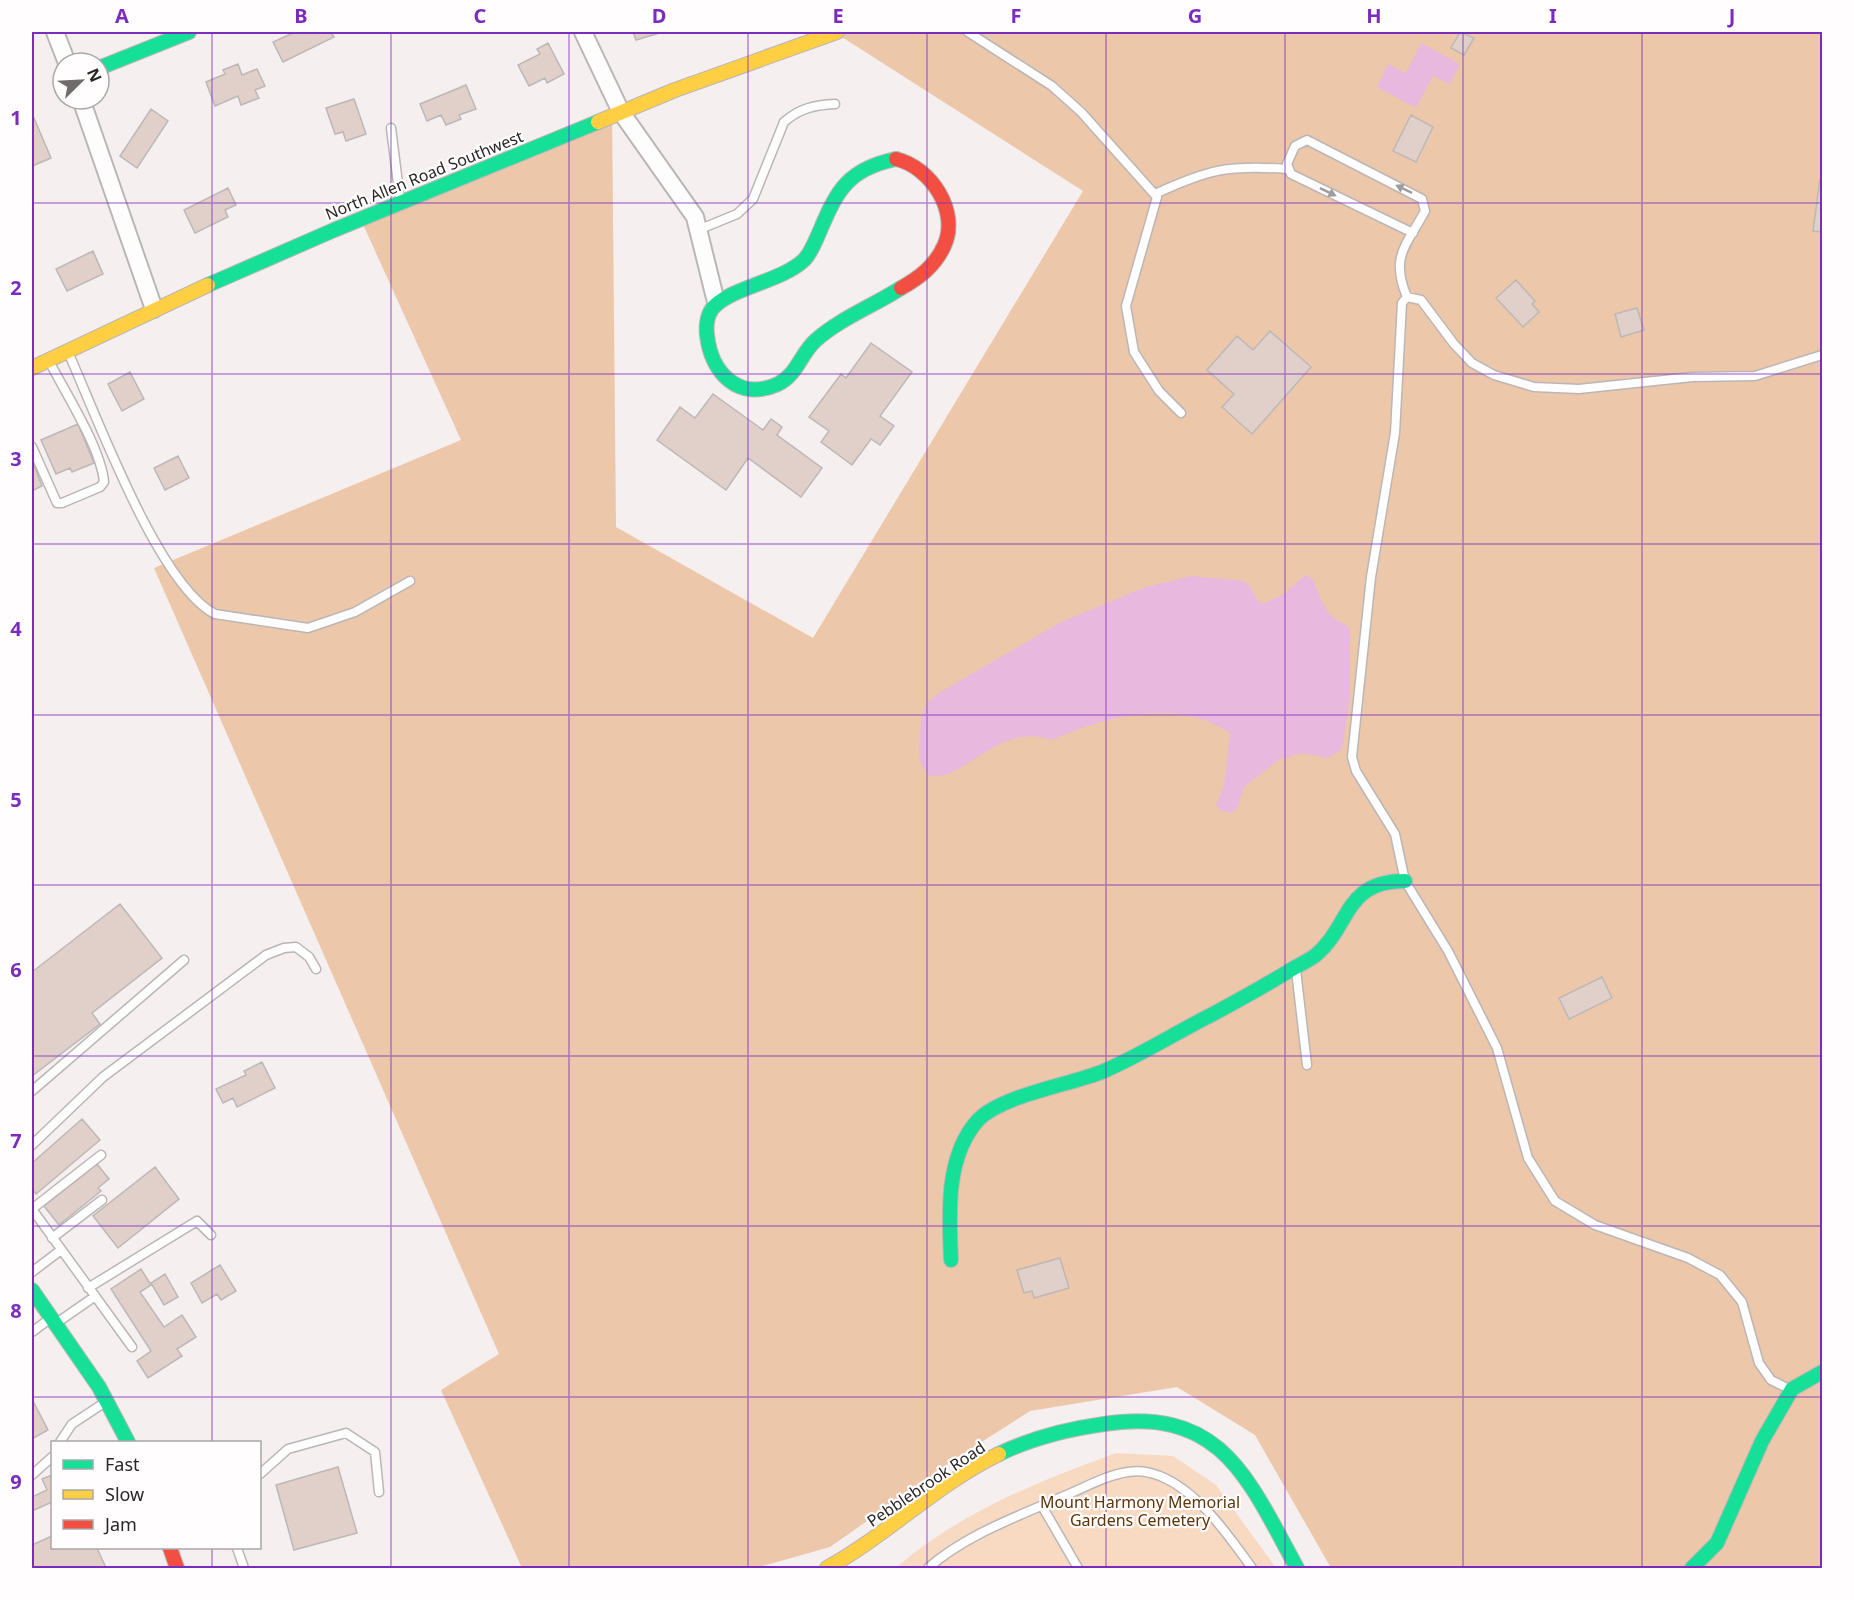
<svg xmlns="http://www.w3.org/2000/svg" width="1854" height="1600" font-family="'Noto Sans',sans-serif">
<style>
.green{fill:#f8dac3}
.forest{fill:#edc7a9}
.water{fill:#e8b8de}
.building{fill:#e1cfca;stroke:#bcb8b7;stroke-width:1.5}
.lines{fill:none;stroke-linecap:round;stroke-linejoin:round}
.lane-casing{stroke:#bbb6b6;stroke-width:11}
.street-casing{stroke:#bbb6b6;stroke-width:20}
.fast-casing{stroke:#bbb6b6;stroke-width:16}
.slow-casing{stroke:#bbb6b6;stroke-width:16}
.jam-casing{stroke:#bbb6b6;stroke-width:16}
.lane{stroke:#fefdfd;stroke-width:8}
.street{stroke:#fefdfd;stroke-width:16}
.fast{stroke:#16e098;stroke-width:14}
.slow{stroke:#ffcf43;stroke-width:14}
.jam{stroke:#f24e42;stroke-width:14}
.oneway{fill:#9e9c9c}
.grid{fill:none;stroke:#7b2cbf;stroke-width:1.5;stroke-opacity:0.55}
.labels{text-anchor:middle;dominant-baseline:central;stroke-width:4.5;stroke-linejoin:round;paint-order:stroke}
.street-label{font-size:16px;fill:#292626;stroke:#fffdfd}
.park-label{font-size:16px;fill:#5e3509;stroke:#fffdfd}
.neatline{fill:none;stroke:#7b2cbf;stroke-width:2}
.grid-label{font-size:20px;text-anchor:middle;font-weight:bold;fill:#7b2cbf}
</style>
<rect width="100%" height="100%" fill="#f5efef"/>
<path class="green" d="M1116 1453 1173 1456 1216 1485 1276 1568H896C960 1512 1037 1482 1116 1453Z"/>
<path class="forest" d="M834 32H1822V1568H1331L1255 1435 1177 1387 1030 1411 958 1457 830 1547 756 1568H522L441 1390 499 1354 154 568 461 440 361 220 612 108 616 527 813 638 1083 191Z"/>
<path class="water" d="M1421 43 1460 64 1450 84 1433 76 1416 108 1377 87 1388 64 1406 73Z
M1305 575 1313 579C1318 592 1323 609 1334 618 1341 623 1345 623 1350 629V697L1342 749 1328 758 1302 753 1280 759 1244 787 1237 809 1230 813 1221 811 1216 805 1224 786 1230 733C1177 697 1106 716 1052 740 998 721 965 782 929 776L921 764 919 752 921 718 927 703 939 693 1061 622 1143 588 1191 576 1243 581C1254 586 1252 599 1263 604L1285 593Z"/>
<path class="building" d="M295 32H331L334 37 283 62 273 42Z
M633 32H663L636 40Z
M1460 32 1474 38 1464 55 1451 48Z
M548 43 564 74 547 83 545 78 529 86 518 65 540 54 537 49Z
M238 64 242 75 257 69 265 86 255 90 259 98 241 105 238 96 215 106 206 82 225 74 223 70Z
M466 85 476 109 459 115 461 119 446 125 441 115 427 121 420 104Z
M354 99 366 134 346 141 343 132 335 134 326 108Z
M151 109 168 121 137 168 120 156Z
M1411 115 1433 127 1416 162 1393 151Z
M34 118 51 158 32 166V119Z
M1820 179H1822V232L1813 231Z
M228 188 236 205 225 210 228 217 195 233 184 210Z
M93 251 103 274 67 291 56 269Z
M1516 280 1535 301 1532 304 1539 312 1523 327 1496 298Z
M1637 308 1644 330 1621 337 1615 314Z
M1270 331 1311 367 1252 434 1222 407 1234 394 1207 370 1237 336 1253 350Z
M871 343 912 372 880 416 894 426 880 445 871 439 852 465 821 442 829 431 809 417 841 374 846 378Z
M130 372 144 399 122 411 108 384Z
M713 394 763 430 771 419 782 427 777 435 822 468 801 497 748 458 726 490 657 440 680 407 695 418Z
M78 424 94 463 72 472 70 468 56 474 41 440Z
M178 456 189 478 165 490 154 468Z
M32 460 42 486 32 491Z
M120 904 162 958 92 1013 100 1024 32 1076V972Z
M1602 977 1612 998 1569 1019 1559 998Z
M262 1062 275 1088 237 1107 233 1098 223 1103 216 1089 246 1075 244 1071Z
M82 1119 100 1140 36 1194 32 1189V1163Z
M97 1164 109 1179 98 1188 101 1191 59 1225 44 1206Z
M155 1167 179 1199 118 1248 93 1216Z
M1060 1258 1069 1288 1034 1298 1032 1291 1024 1293 1017 1270Z
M220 1265 236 1291 221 1300 217 1294 202 1303 191 1283Z
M141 1269 151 1285 140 1292 164 1327 182 1315 196 1337 177 1349 182 1356 148 1378 137 1361 151 1351 111 1289Z
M165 1274 178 1297 164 1305 151 1283Z
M32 1399 48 1430 32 1439Z
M338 1467 357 1533 294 1550 276 1485Z
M52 1475V1502L32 1511V1497L47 1490 42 1479Z
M52 1536V1548H97L106 1568H32V1545Z"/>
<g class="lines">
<g class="lane-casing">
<path id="lane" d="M968 32 1052 86 1081 112 1157 197 1126 306 1134 352 1159 391 1181 413
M391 128 400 199
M1155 194C1209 169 1228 165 1287 169
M698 230 737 214 753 199 784 122C800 108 815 105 835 104
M1407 297C1390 257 1406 246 1425 211L1422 199 1307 140 1295 146 1287 164 1291 174 1413 233
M68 352C96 414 158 585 215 614L308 628 355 612 410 581
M32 447 57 503H62L100 487 104 482C101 448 65 392 49 361
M1296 970 1307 1065
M32 1091 184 960
M32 1145 103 1077 266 955 284 948 296 947 309 957 316 969
M101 1155 32 1209 132 1347
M52 1238 102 1200
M32 1272 61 1250
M88 1288 197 1221 211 1235
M58 1322 94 1297
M32 1332 48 1320
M1789 1389 1771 1380 1759 1363 1742 1302 1720 1275 1688 1258 1595 1225 1555 1201 1528 1158 1497 1048 1448 951 1405 881 1395 834 1356 771 1352 757 1371 577 1395 433 1402 303 1407 297 1421 300 1454 344 1472 363 1494 375 1534 387 1579 389 1692 377 1755 376 1822 355
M60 1442 72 1424 104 1403
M260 1474 288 1449 346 1433 375 1452 379 1492
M32 1475 52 1457
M1042 1506 1078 1568
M237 1548 244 1568
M928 1568C967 1534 1017 1517 1064 1496 1084 1488 1106 1475 1128 1472 1138 1470 1150 1472 1160 1476 1199 1492 1228 1535 1252 1568"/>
</g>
<g class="street-casing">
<path id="street" d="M55 32 67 63
M583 32 621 112 695 217 716 302
M81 99 154 309"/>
</g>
<g class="fast-casing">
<path id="fast" d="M99 68 189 32
M896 159C848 169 837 190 819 233 815 242 811 253 804 260 781 282 728 288 712 309 707 316 706 327 707 335 711 373 739 402 778 384 797 375 801 353 816 340 841 318 873 306 901 288
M208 285 334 230 598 122
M951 1260C949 1214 945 1157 978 1120 1002 1095 1070 1085 1104 1071 1141 1055 1177 1032 1213 1014 1239 1000 1264 986 1289 971 1297 966 1308 961 1316 955 1351 925 1344 881 1405 881
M32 1290 99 1387 128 1442
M999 1454C1032 1438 1068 1429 1104 1424 1222 1406 1248 1479 1297 1568
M1692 1568 1717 1543 1762 1441 1792 1389 1822 1372"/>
</g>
<g class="slow-casing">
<path id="slow" d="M598 122 675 90 837 32
M32 368 208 285
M827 1568C887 1535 937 1484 999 1454"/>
</g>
<g class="jam-casing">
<path id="jam" d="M896 159C931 167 960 212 944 246 935 266 919 278 901 288
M170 1548 177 1568"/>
</g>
<use href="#lane" class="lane"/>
<use href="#street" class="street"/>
<use href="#fast" class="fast"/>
<use href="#slow" class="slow"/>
<use href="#jam" class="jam"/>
</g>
<defs><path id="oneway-solid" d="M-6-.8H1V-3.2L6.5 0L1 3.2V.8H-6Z" transform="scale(1.5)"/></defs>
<g class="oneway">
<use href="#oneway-solid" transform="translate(1404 189) rotate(-154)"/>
<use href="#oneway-solid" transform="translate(1328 192) rotate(26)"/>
</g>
<path class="grid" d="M212 32V1442M391 32V1568M569 32V1568M748 32V1568M927 32V1568M1106 32V1568M1285 32V1568M1463 32V1568M1642 32V1568M32 203H1822M32 374H1822M32 544H1822M32 715H1822M32 885H1822M32 1056H1822M32 1226H1822M32 1397H1822M212 1548V1568"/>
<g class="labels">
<g class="street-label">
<text transform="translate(424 175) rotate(-22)">North Allen Road Southwest</text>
<text transform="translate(926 1484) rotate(-34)">Pebblebrook Road</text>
</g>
<g class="park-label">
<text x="1140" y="1502">Mount Harmony Memorial<tspan x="1140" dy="18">Gardens Cemetery</tspan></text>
</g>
</g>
<rect width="1854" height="1600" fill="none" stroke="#fffdfd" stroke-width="66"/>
<rect x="51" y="1441" width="210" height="108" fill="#fffdfd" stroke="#a9a7a7" stroke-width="1.5"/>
<rect x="63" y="1460" width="30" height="9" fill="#16e098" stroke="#a9a7a7" stroke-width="1.5"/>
<text x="105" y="1471" font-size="18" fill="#292626">Fast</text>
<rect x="63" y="1490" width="30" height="9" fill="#ffcf43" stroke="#a9a7a7" stroke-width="1.5"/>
<text x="105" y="1501" font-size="18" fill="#292626">Slow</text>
<rect x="63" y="1520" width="30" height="9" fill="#f24e42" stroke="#a9a7a7" stroke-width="1.5"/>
<text x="105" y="1531" font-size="18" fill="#292626">Jam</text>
<g transform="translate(81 81) rotate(66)"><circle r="28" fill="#fffdfd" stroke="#a9a7a7" stroke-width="1.5"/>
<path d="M0-4.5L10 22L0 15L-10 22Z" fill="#706c6c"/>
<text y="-9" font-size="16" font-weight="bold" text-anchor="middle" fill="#292626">N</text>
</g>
<rect x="33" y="33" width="1788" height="1534" class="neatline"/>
<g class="grid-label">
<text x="122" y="23">A</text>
<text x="301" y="23">B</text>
<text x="480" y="23">C</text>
<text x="659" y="23">D</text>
<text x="838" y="23">E</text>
<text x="1016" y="23">F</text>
<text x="1195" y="23">G</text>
<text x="1374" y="23">H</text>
<text x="1553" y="23">I</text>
<text x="1732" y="23">J</text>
<text x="16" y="125">1</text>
<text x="16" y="295">2</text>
<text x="16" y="466">3</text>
<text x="16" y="636">4</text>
<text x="16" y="807">5</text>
<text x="16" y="977">6</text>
<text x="16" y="1148">7</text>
<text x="16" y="1318">8</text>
<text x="16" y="1489">9</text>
</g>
</svg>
